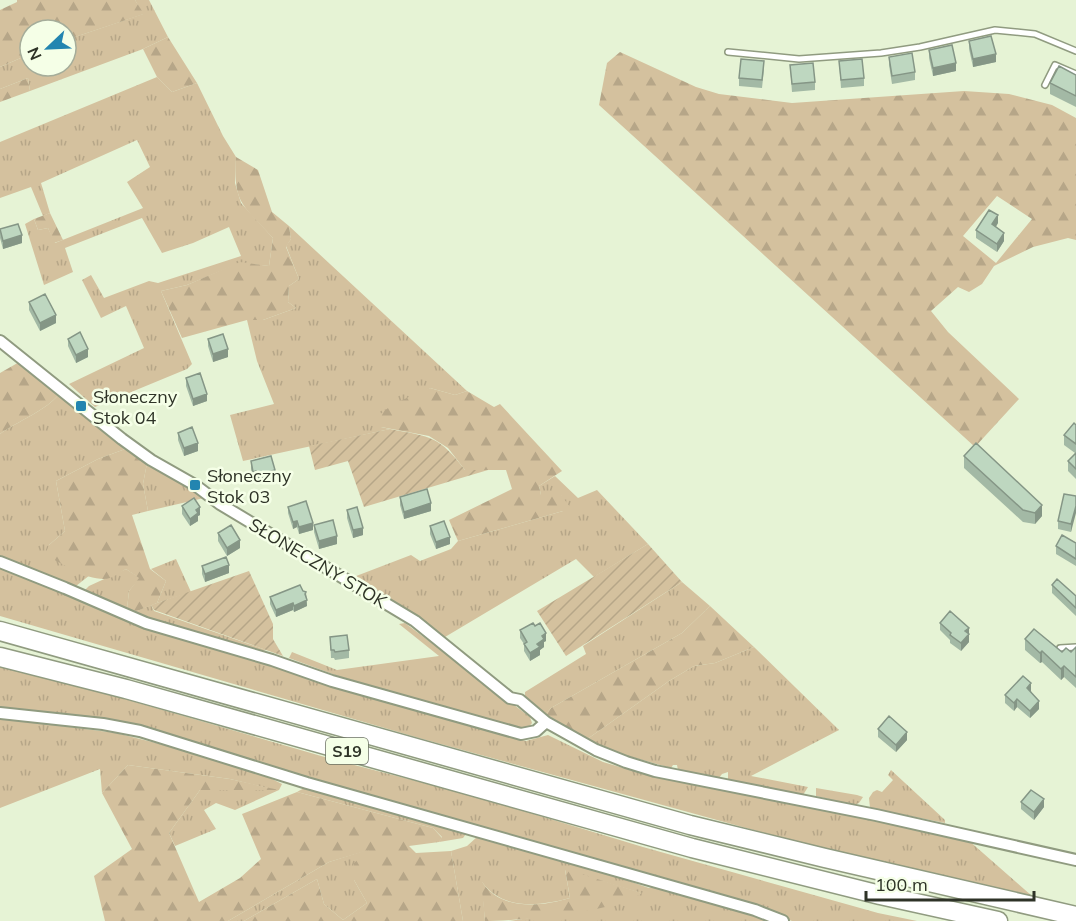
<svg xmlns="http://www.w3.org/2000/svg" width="1076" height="921" font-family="Mulish,sans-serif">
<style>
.grass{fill:url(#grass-tufts)}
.forest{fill:url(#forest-firs);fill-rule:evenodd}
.garden{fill:url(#garden-furrows)}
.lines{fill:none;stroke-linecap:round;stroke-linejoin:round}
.lane-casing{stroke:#909b80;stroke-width:8}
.street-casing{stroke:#909b80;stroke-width:14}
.highway-casing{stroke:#909b80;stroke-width:21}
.lane{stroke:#fff;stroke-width:5}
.street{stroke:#fff;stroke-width:10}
.highway{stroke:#fff;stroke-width:18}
.wall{fill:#a3b9a5}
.shaded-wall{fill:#859686}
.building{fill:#bed7c0;stroke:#859686;stroke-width:1.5}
.poi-dot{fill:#2385b0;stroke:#f5ffe7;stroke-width:2}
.labels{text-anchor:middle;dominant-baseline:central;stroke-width:5;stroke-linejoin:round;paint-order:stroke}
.shield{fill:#f5ffe7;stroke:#6a7061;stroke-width:1.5}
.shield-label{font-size:16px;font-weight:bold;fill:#2e3327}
.poi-label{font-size:18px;fill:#2e3327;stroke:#f5ffe7;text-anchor:start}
.street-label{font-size:18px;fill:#2e3327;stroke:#f5ffe7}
</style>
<defs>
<pattern id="grass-tufts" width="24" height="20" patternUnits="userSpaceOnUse" patternTransform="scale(1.5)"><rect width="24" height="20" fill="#d4c19e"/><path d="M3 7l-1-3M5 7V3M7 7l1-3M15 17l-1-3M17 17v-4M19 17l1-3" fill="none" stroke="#b6a688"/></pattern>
<pattern id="forest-firs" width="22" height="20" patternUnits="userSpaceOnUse" patternTransform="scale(1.5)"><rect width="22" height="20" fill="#d4c19e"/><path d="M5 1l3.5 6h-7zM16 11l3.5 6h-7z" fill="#b6a688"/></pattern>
<pattern id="garden-furrows" width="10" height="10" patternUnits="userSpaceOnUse" patternTransform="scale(1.5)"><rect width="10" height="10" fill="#d4c19e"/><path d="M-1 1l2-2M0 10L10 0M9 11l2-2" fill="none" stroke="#b6a688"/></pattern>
</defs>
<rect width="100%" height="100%" fill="#e6f3d5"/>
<path class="grass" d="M135 0H149L168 37 143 49 30 91 28 78 0 89V67L30 54V66H66V40L143 14Z
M157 77 172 92 197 83 223 136 236 157 235 183 241 203 273 238 269 266 240 263 187 285 161 291 192 364 187 369 95 407 69 384 144 348 126 306 101 318 82 280 91 275 104 298 149 281 158 283 241 256 229 227 193 243 162 253 142 218 65 248 73 272 44 285 25 224 34 219 38 230 48 228 55 243 143 208 127 182 150 167 137 140 41 183 50 213 43 216 31 187 0 198V142Z
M289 226 467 391 455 395 430 388 381 427 390 429 243 461 230 415 274 404 257 361 247 320H263L296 308 288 302 289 286 299 279 286 246 291 239Z
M59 394 128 448 98 459 56 481 65 531 49 545 83 574 90 575 76 586 70 585 0 556V434C18 421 47 410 59 394Z
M147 463 204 498 148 511 143 484Z
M555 476 578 498 597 490 648 544 594 577 576 559 445 637 422 619 351 578 411 555 420 561 451 549 458 541 563 511 561 495H541L539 486Z
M176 559 191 592 157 603 166 581 151 569Z
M0 568 139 625 526 741 548 735 603 762 647 775 967 839 1032 896 937 877 757 831 419 738 0 616Z
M126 569 140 578 129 591 127 609 86 593 85 590 89 586Z
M682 582 710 606 682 633 551 708 546 714 525 699V692L586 654 583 646Z
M151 605 154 611 266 650 257 653 132 613Z
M405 623 530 717 532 723 528 728H518L338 676 289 658 292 652 337 670 439 656 399 624Z
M754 647 839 730 751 776 808 787 803 795 728 780V772L722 774 719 778 678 770 677 765H673L671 768 621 754 586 740 669 681 694 666 715 663Z
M0 666 77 685 335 760 474 796 643 847 878 913 917 921H792L774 914 469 823 106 720 0 708Z
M0 718 116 733 208 756 268 777 282 784 279 790 235 810 216 803 204 810 216 829 175 846 169 833 200 790H276L230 779 128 765 102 793 100 769 0 808Z
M891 770 945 820V823L870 808 869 798 873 792 877 790 882 792 893 780 888 775Z
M306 787 454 827 466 834 463 838 439 842 442 837 433 828 297 792Z
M816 788 857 795 863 797 859 803 854 805 816 796Z
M477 837 493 840 603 872 649 888 655 886 733 907 768 921H509L542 916 641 893 565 870 570 898C540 906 503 911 482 882L485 921H463L451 851 467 846Z
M370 849 354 880 367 903 343 920 324 904 317 879 244 921H228L329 862Z"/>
<path class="forest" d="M17 0H135L144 14 66 40V30H30V54L0 67V10L17 2Z
M168 37 197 83 172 92 157 77 143 49Z
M620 52 696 87 719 94 792 103 964 91 1009 94 1052 105 1076 118V240L1068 238 1033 247 994 266 982 284 969 292 958 287 931 311 948 332 1019 399 975 447 599 105 607 63ZM997 196 1032 219 996 263 963 236Z
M28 78 30 91 0 102V89Z
M236 157 258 170 272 212 289 226 291 239 286 247 299 279 289 286 288 302 296 308 263 320H247L182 338 161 291 187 285 240 262 269 266 273 238C243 205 233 204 236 157Z
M50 213 63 240 54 243 48 228 38 230 34 219Z
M21 361 59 394C47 410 18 421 0 434V373Z
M430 388 455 395 467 391 494 407 500 404 562 471 539 486 541 495H561L570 507 563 511 458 541 449 520 512 489 506 470H465L448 448 429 436 381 427 378 416 393 404Z
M128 448 147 463 143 484 148 511 132 515 150 569 166 581 157 603 132 613 127 609 129 591 139 578 126 569C119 573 112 579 104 579 84 579 62 563 45 555L49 545 65 531 56 481 98 459Z
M710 606 754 647 715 663 694 666 669 681 586 740 546 714 551 708 682 633Z
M128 765 230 779 279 790H200L169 833 199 902 240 878 261 859 242 814 297 792 433 828 442 838 439 842 409 846 416 853 451 851 463 921H244L317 879 324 904 343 920 367 903 354 880V863L369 850 329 862 228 921H105L94 876 132 849 102 793Z
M565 869 642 893C617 912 519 921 485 921L481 880C499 911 540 907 570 898Z"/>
<path class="garden" d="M390 429C432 437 439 436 465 470H488L364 507 348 461 315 470 309 446Z
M648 544 682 582 566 656 537 611Z
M249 571 273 624V639L283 656 154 610 151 605Z"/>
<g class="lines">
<g class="lane-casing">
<path id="lane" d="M728 52 799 59 881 53 920 47 995 30 1035 34 1076 51
M1045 85 1055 65 1076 74
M1060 648 1076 647"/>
</g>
<g class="street-casing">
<path id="street" d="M0 341 122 439 151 460 195 485 220 504 415 621 510 698 520 700 546 722 596 750 626 762 655 771 876 815 1076 860
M0 562 65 588 146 623 272 660 332 681 521 734 536 731 546 722
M0 713 103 724 140 731 307 783 755 910 783 921"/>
</g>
<g class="highway-casing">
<path id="highway" d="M0 631 690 825 825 858 1076 916
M0 657 126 689 692 848 880 895 998 921"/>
</g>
<use href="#lane" class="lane"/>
<use href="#street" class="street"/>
<use href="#highway" class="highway"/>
</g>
<path class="wall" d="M969 41 996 62 973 67 969 49Z
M929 50 956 71 933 76 929 58Z
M889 57 915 72V80L892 84 889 65Z
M839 61 864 78V86L841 88Z
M790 65 815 82V90L792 92Z
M764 69 762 88 739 86V78Z
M1076 75V107L1050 94V83Z
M998 223 996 227 1004 241 997 252 976 238V230Z
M0 229 22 243 3 249 0 238Z
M29 302 56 323 40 331 29 310Z
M68 339 88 357 76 363 68 346Z
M208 339 228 357 213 362 208 346Z
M186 378 207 401 193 406 186 386Z
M1076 425V479L1068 471V461L1075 453 1064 445V435Z
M178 433 198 451 184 456 178 440Z
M964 456 1042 516 1035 524 1023 522 964 468Z
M251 461 275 478 257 482 256 479 253 480 251 469Z
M1076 496 1071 532 1058 529V521Z
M400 497 431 511 404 519 400 505Z
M182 506 200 515 198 516V521L190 526 182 514Z
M288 507 313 530 299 534 297 527 293 529 288 513Z
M347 510 363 535 353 538 347 518Z
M314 525 337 544 319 549 314 532Z
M430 526 450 544 436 549 430 534Z
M218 533 240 548 227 556 218 541Z
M1076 543V566L1056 554V546Z
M202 566 229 573 205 582 202 574Z
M1052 585 1076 596V616L1052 593Z
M303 591 306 597 307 606 294 612 293 610 276 617 270 604V597Z
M940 623 969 634V642L961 651 950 643V640L940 630Z
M520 630 546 641 544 642V647L540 650V655L530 661 524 651V644L520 638Z
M330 637 349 650V658L335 660 334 658H331Z
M1025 639 1062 652H1071L1076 647V688L1064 677 1061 680 1042 662 1040 663 1025 650Z
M1031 691 1039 709 1030 718 1017 707 1014 711 1005 703V695Z
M878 729 907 740 896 752 878 737Z
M1021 802 1044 807 1034 820 1021 809Z"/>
<path class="shaded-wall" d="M996 54V62L973 67V59Z
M956 63V71L933 76V68Z
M998 215V223L992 232V224Z
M1004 233V241L997 252V244Z
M22 235V243L3 249V241Z
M56 315V323L40 331V323Z
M88 349V357L76 363V355Z
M228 349V357L213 362V354Z
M207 394V401L193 406V399Z
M198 443V451L184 456V448Z
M275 470V478L257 482V475Z
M256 471V479L253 480V472Z
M431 503V511L404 519V512Z
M1042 505V516L1035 524V513Z
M1076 506V513L1071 532V524Z
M200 507V515L198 516V521L190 526V519L196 510Z
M297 521V527L293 529V522Z
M313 523V530L299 534V527Z
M363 528V535L353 538V530Z
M337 536V544L319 549V541Z
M450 537V544L436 549V542Z
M240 540V548L227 556V548Z
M229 565V573L205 582V574Z
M306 592 307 606 294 612V606L305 594Z
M293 603V610L276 617V610Z
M969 628V642L961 651V643L965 631Z
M546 633V641L544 642V647L540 650V655L530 661V653L542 636Z
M1042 651V662L1040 663V653Z
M1064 666V677L1061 680V669Z
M1031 683V691L1027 695V688Z
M1017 699V707L1014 711V703Z
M1039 701V709L1030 718V711Z
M907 732V740L896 752V745Z
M1044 799V807L1034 820V812Z"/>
<path class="building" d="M991 36 996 54 973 59 969 41Z
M952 45 956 63 933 68 929 50Z
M912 53 915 72 892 76 889 57Z
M741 59 764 61 762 80 739 78Z
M862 59 864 78 841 80 839 61Z
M813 63 815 82 792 84 790 65Z
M1059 66 1076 75V96L1050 83Z
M989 210 998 215 992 224 1004 233 997 244 976 230Z
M18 224 22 235 3 241 0 229Z
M45 294 56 315 40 323 29 302Z
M80 332 88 349 76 355 68 339Z
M223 334 228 349 213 354 208 339Z
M200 373 207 394 193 399 186 378Z
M1074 423 1076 425V444L1064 435Z
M192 427 198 443 184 448 178 433Z
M976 443 1042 505 1035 513 1023 510 964 456Z
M1076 453V469L1068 461Z
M271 456 275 470 257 475 256 471 253 472 251 461Z
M427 489 431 503 404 512 400 497Z
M1064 494 1076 496V506L1071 524 1058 521Z
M194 498 200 507 196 510 198 513 190 519 182 506Z
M306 501 313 523 299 527 297 521 293 522 288 507Z
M357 507 363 528 353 530 347 510Z
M333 520 337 536 319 541 314 525Z
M444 521 450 537 436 542 430 526Z
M231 525 240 540 227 548 218 533Z
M1062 535 1076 543V559L1056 546Z
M226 557 229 565 205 574 202 566Z
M1057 579 1076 596V608L1052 585Z
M300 585 303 591 306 592 305 594 307 600 294 606 293 603 276 610 270 597Z
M950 611 969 628 965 631 969 634 961 643 950 635 951 633 940 623Z
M533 623 535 626 540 623 546 633 542 636 544 639 537 644 540 647 530 653 524 644 527 642 520 630Z
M1034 629 1062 652 1066 648 1071 652 1076 647V677L1064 666 1061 669 1042 651 1040 653 1025 639Z
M347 635 349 650 335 652 334 650H331L330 637Z
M1023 676 1031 683 1027 688 1039 701 1030 711 1017 699 1014 703 1005 695Z
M889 716 907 732 896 745 878 729Z
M1031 790 1044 799 1034 812 1021 802Z"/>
<g class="poi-dot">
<rect x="75" y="400" width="12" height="12" rx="3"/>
<rect x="189" y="479" width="12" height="12" rx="3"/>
</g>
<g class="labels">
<rect class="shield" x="326" y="738" width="42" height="26" rx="4.5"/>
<g class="shield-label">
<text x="347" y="751">S19</text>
</g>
<g class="poi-label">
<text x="93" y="396">Słoneczny<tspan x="93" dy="21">Stok 04</tspan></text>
<text x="207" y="475">Słoneczny<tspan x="207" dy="21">Stok 03</tspan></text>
</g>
<g class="street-label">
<text transform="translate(318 563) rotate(31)">SŁONECZNY STOK</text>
</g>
</g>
<g transform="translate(48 48) rotate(247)"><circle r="28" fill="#f5ffe7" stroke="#a5ad9a" stroke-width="1.5"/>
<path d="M0-4.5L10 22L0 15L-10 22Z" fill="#2385b0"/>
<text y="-9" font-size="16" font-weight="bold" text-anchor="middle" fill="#2e3327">N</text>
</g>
<path d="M866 891v9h168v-9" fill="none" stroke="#2e3327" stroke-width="3"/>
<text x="875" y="891" font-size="18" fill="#2e3327" stroke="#f5ffe7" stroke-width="4.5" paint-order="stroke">100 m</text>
</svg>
